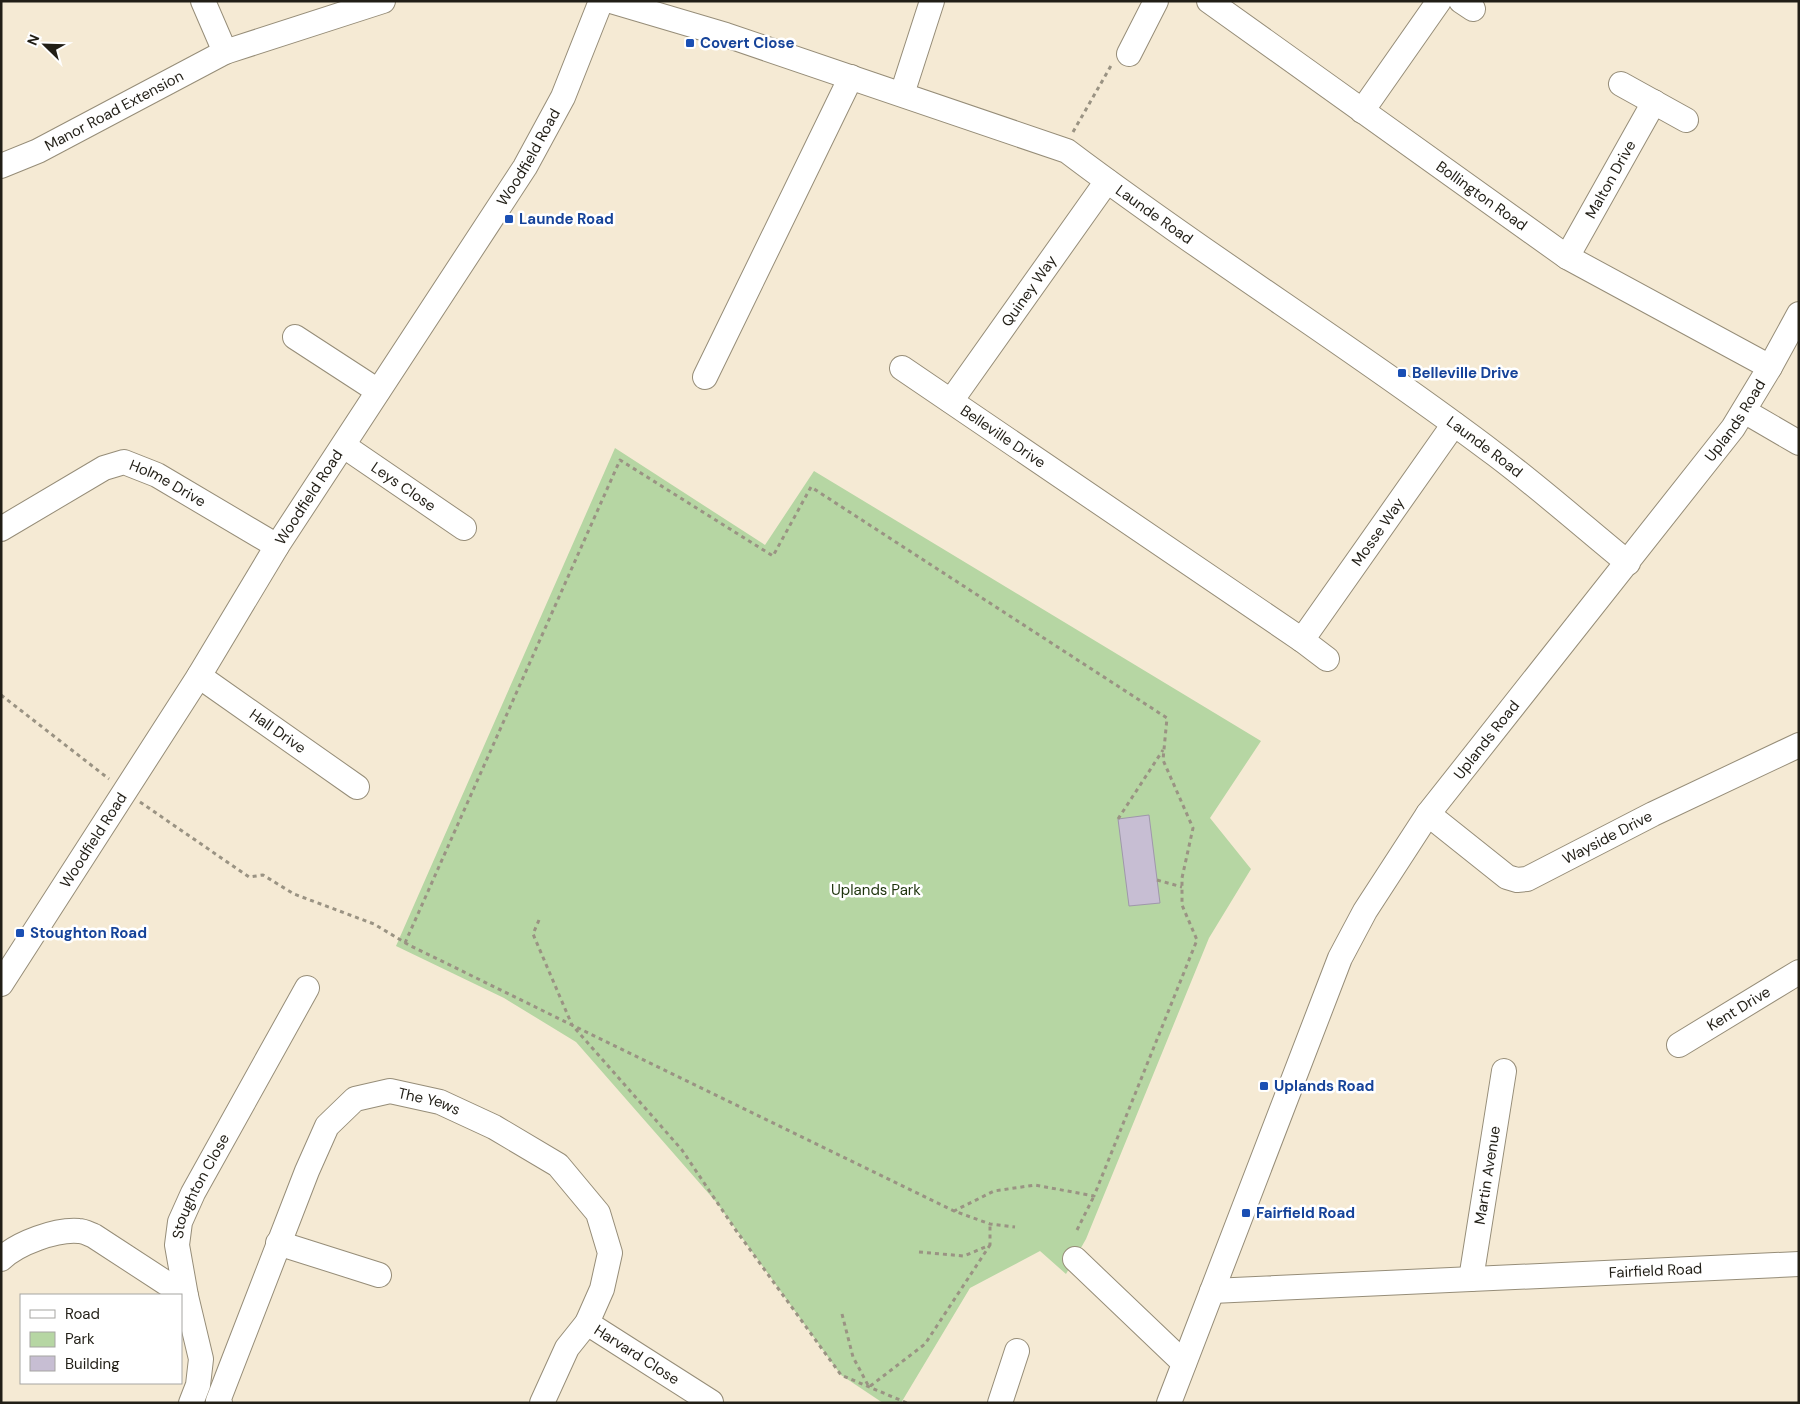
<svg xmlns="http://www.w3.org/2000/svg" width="1800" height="1404" font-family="'DM Sans',sans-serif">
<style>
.green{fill:#b6d6a3}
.building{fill:#c7bed3;stroke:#9f97ab}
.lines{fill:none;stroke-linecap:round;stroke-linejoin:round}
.minor-casing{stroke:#968d78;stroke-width:26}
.path{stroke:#9a9383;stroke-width:3;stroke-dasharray:4 4;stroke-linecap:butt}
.minor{stroke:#fff;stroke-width:24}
.transit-dot{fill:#1a4fb4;stroke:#fff;stroke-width:2}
.labels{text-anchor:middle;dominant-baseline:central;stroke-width:5;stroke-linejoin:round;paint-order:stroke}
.transit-label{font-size:15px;font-weight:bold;fill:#164399;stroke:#fff;text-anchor:start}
.street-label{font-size:15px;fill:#211e16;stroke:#fff}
.park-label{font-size:15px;fill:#1e340d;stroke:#fff}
</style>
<rect width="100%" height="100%" fill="#f5ead4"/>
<path class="green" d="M615 448 765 545 814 471 1261 741 1210 818 1251 869 1209 938 1086 1239 1066 1274 1040 1251 970 1288 901 1403H883L841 1375 717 1203 576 1042 504 998 396 946Z"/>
<path class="building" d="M1149 815 1160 903 1129 906 1118 819Z"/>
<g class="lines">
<g class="minor-casing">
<g id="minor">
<path d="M203 1 225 52"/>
<path id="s1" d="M611 1 726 35 1067 151C1207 257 1356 349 1496 455 1541 489 1584 527 1628 563"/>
<path id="s2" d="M1209 1 1567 257 1770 367"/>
<path d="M1461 1 1473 9"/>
<path d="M1129 54 1156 1"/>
<path d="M1621 84 1686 120"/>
<path d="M902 94 932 1"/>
<path d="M1362 111 1439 1"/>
<path id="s3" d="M1 166 38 151 225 52 383 1"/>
<path id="s4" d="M1567 257 1654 102"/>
<path d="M295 337 378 391"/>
<path id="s5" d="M902 368 1302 640 1327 659"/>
<path d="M705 377 851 77"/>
<path id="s6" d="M951 401 1107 181"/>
<path d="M1744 411 1799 443"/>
<path id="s7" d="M344 446 464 528"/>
<path id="s8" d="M1 529 104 468 124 462 157 475 277 546"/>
<path id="s9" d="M1302 640 1454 424"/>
<path id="s10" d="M199 676 357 787"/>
<path id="s11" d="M1428 814 1507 877 1517 880 1527 879 1653 814 1799 745"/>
<path id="s12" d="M1 984 199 676 277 546 525 167 563 97 601 1"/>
<path id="s13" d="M1679 1045 1799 972"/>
<path d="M278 1243 379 1275"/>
<path d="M1 1259C18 1243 56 1229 79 1231 84 1231 89 1234 94 1236L186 1296"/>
<path d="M1075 1259 1184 1363"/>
<path id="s14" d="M1471 1279 1504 1071"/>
<path id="s15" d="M1212 1291 1799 1264"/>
<path id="s16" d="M587 1323 711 1402"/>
<path id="s17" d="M191 1403 198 1385 201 1359 186 1296 177 1245 180 1222 193 1193 307 988"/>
<path id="s18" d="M220 1403 218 1401 307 1171 327 1126 355 1099 390 1091 440 1102 494 1127 558 1165 598 1213 610 1253 602 1289 587 1323 567 1348 542 1403"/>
<path d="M1000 1403 1017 1351"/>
<path id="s19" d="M1169 1403 1340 958 1365 911 1428 814 1733 428 1770 367 1799 314"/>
</g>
</g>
<path class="path" d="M1073 132 1112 64
M1 695 109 779
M140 802 249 877 263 875 294 894 374 924 409 945 572 1025 682 1150 735 1229 841 1375 907 1403
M1118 819 1163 750
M1157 880 1182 887
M539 920 533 934 572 1025 954 1211 990 1224 1015 1227
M405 943 620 460 773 556 811 487 1167 718 1163 760 1193 828 1182 878V905L1197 940 1094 1196 1035 1185 994 1191 954 1211
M1077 1230 1094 1196
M919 1252 964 1256 990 1245V1224
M842 1314 853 1357 869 1387 925 1344 990 1245"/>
<use href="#minor" class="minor"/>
</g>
<g class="transit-dot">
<rect x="685" y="38" width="10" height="10" rx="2.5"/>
<rect x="504" y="214" width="10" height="10" rx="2.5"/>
<rect x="1397" y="368" width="10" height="10" rx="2.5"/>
<rect x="15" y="928" width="10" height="10" rx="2.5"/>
<rect x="1259" y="1081" width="10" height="10" rx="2.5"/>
<rect x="1241" y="1208" width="10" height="10" rx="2.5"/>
</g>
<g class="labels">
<g class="transit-label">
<text x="700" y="43">Covert Close</text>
<text x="519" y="219">Launde Road</text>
<text x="1412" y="373">Belleville Drive</text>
<text x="30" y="933">Stoughton Road</text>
<text x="1274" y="1086">Uplands Road</text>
<text x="1256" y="1213">Fairfield Road</text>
</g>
<g class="street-label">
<text stroke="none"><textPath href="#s3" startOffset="126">Manor Road Extension</textPath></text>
<text stroke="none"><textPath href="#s12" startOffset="981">Woodfield Road</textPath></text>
<text stroke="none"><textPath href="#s4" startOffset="89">Malton Drive</textPath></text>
<text stroke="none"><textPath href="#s2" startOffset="335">Bollington Road</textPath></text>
<text stroke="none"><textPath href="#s1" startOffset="588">Launde Road</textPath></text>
<text stroke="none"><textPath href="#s6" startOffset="135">Quiney Way</textPath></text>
<text stroke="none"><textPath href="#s19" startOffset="1145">Uplands Road</textPath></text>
<text stroke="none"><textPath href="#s5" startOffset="122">Belleville Drive</textPath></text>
<text stroke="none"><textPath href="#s1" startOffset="992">Launde Road</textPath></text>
<text stroke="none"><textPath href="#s8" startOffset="189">Holme Drive</textPath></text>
<text stroke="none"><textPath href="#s7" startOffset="72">Leys Close</textPath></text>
<text stroke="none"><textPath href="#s12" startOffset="576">Woodfield Road</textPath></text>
<text stroke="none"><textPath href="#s9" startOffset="132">Mosse Way</textPath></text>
<text stroke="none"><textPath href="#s10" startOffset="96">Hall Drive</textPath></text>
<text stroke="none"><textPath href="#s19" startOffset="740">Uplands Road</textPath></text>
<text stroke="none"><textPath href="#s11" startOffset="212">Wayside Drive</textPath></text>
<text stroke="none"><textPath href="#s12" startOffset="171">Woodfield Road</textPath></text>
<text stroke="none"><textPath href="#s13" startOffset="70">Kent Drive</textPath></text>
<text stroke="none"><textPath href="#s18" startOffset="414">The Yews</textPath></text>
<text stroke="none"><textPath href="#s14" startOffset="105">Martin Avenue</textPath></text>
<text stroke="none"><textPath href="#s17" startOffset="226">Stoughton Close</textPath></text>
<text stroke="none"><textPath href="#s15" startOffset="444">Fairfield Road</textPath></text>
<text stroke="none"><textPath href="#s16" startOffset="59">Harvard Close</textPath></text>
</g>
<g class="park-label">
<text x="876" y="890">Uplands Park</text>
</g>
</g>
<rect width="1800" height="1404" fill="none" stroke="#211e16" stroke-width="5"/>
<rect x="20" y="1294" width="162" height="90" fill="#ffffff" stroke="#a6a5a2"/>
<rect x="30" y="1310" width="25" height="8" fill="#ffffff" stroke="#a6a5a2"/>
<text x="65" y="1319" font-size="15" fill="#211e16">Road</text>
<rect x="30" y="1332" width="25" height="15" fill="#b6d6a3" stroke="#a6a5a2"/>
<text x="65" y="1344" font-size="15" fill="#211e16">Park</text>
<rect x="30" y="1356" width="25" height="15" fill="#c7bed3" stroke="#a6a5a2"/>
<text x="65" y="1369" font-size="15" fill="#211e16">Building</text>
<g transform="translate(45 45) rotate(293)" stroke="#ffffff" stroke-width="4" paint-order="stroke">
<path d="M0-4L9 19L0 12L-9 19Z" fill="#211e16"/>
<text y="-8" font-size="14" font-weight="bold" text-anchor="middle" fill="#211e16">N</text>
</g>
</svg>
